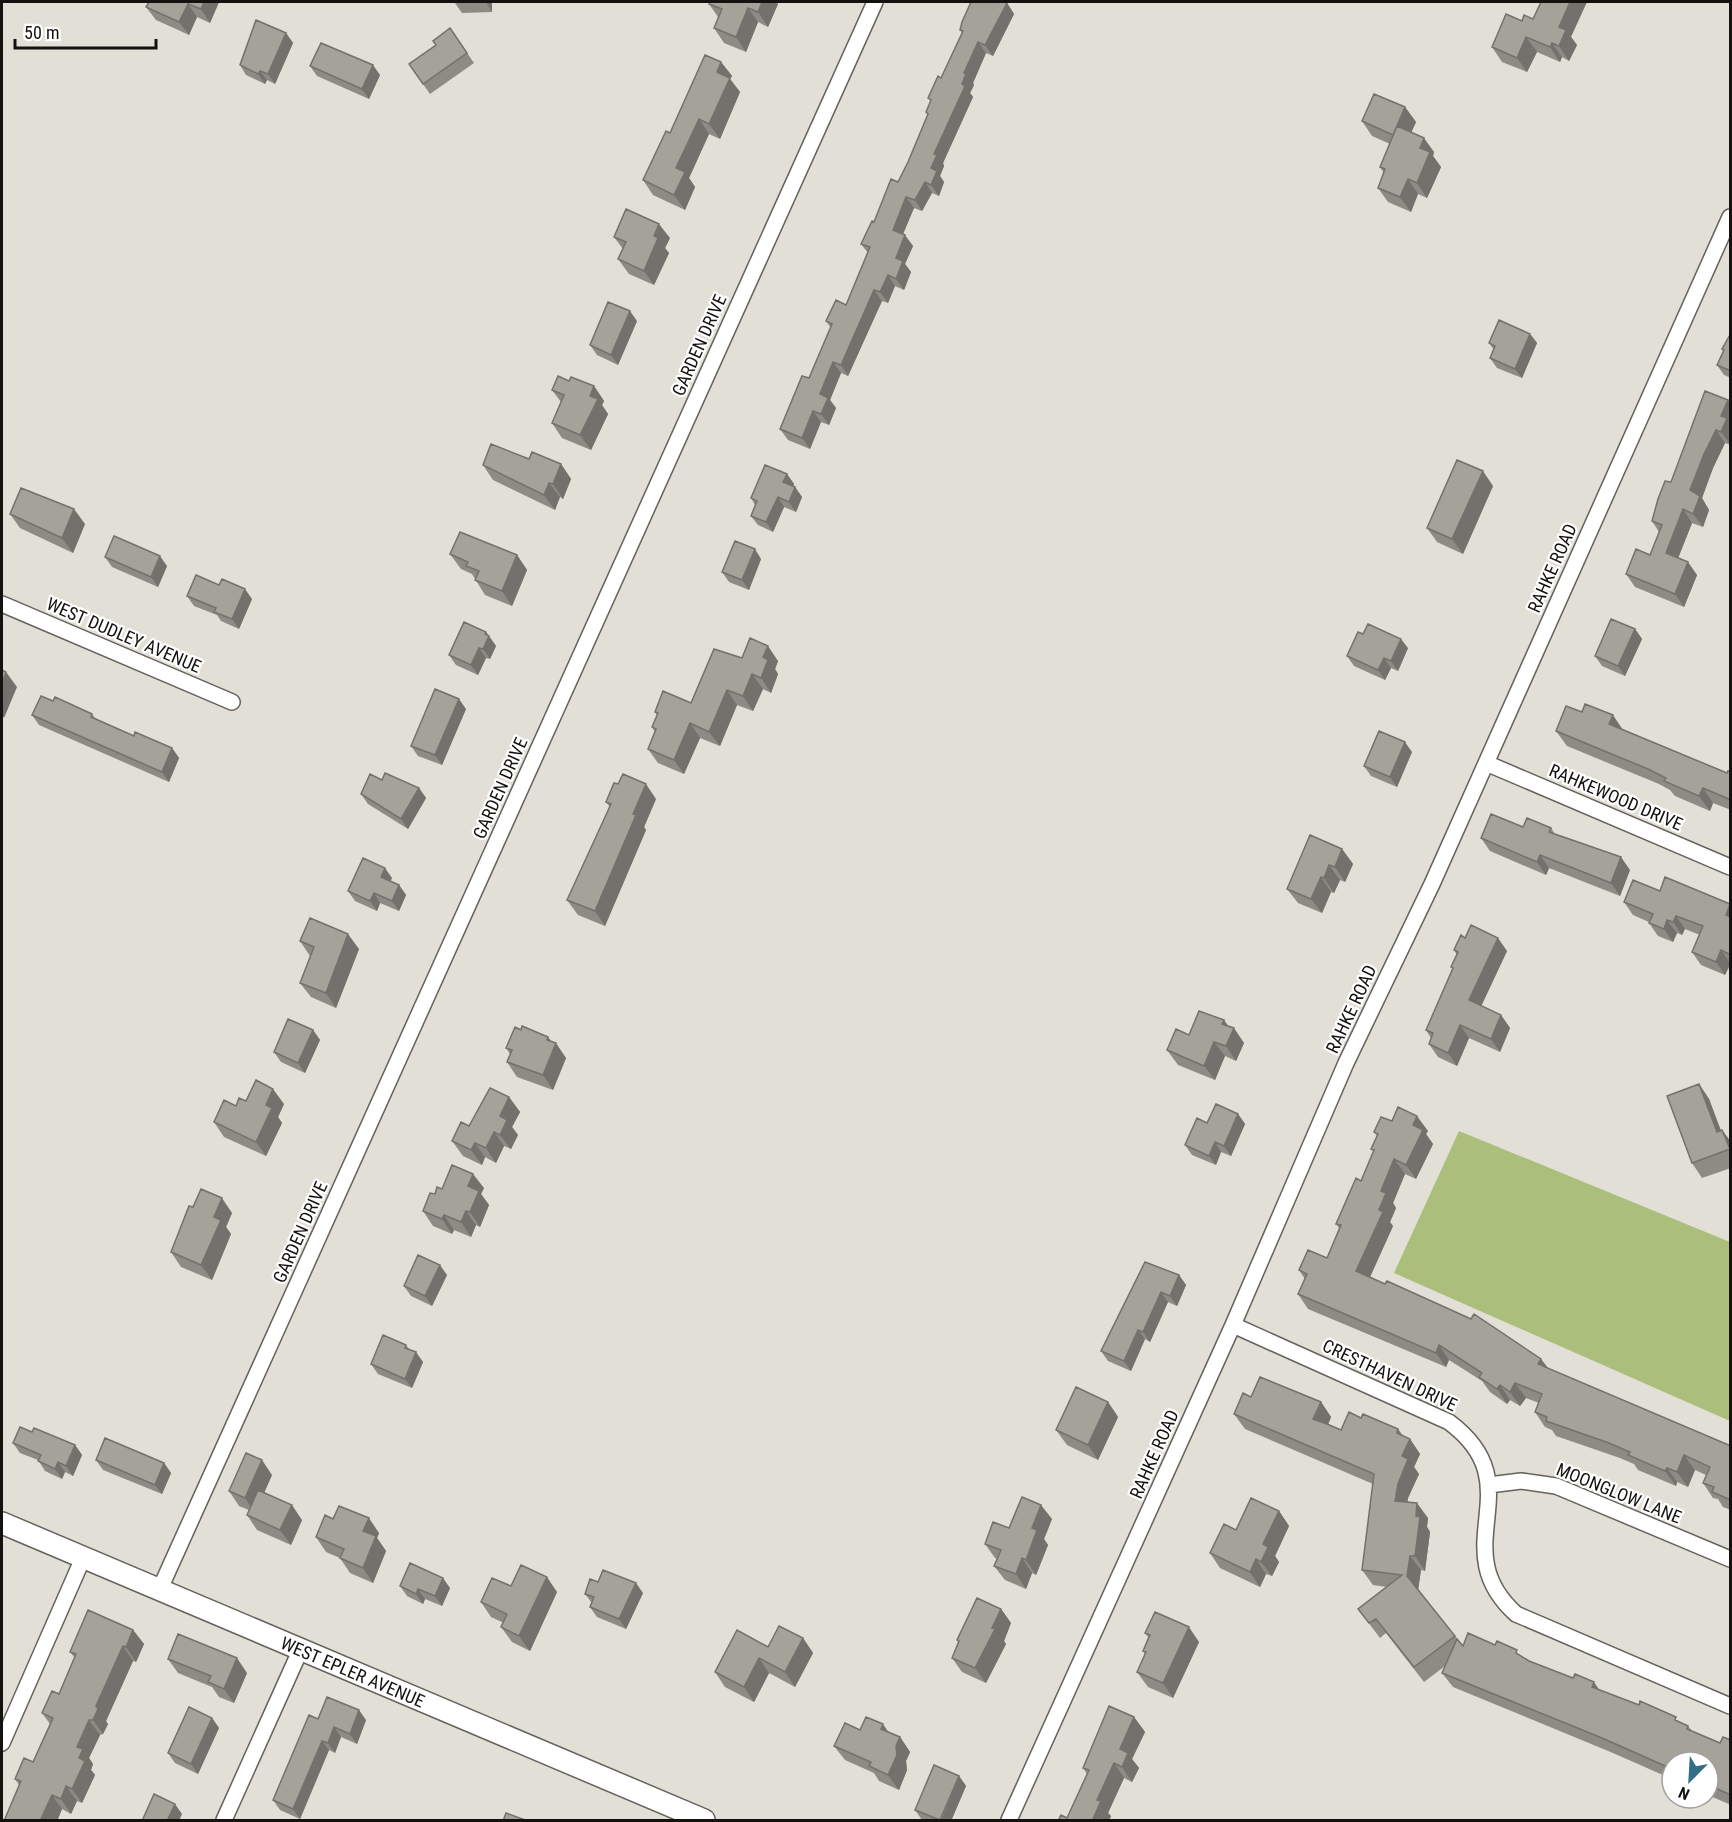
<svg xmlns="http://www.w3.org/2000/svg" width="1732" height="1822" font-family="'Roboto Condensed',sans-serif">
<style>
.green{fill:#abbe7b}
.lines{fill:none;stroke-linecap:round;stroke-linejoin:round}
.street-casing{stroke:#65625b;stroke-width:18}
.secondary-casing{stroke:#65625b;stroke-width:24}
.street{stroke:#fff;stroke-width:15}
.secondary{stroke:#fff;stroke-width:21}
.wall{fill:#8e8b84}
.shaded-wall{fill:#74716c}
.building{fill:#a5a29a;stroke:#74716c;stroke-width:1.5}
.labels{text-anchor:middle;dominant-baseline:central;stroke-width:4.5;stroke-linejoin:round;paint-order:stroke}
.street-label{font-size:18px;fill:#13120f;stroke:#fff}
</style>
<rect width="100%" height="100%" fill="#e1dfd6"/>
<path class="green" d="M1459 1131 1730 1242V1421L1394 1273Z"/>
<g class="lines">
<g class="street-casing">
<path id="street" d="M2 604 232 702
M1486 763 1730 867
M1233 1325 1449 1422C1535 1486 1442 1547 1516 1614L1730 1706
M1489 1485 1521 1481 1556 1486 1730 1559
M159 1591 875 2
M2 1743 83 1558
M224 1820 300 1651
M1009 1820 1233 1325 1346 1063 1432 884 1730 217"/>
</g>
<g class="secondary-casing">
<g id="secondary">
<path id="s1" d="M2 1523 704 1820"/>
</g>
</g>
<use href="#street" class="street"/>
<use href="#secondary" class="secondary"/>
</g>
<path class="wall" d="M219 2 210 23 197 17 189 35 156 20 146 7Z
M492 2V12L462 13 455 3Z
M710 2H776L778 4 768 27 758 22 746 52 724 43 714 28 718 17 709 4Z
M1007 3 1014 14 993 56 986 53 973 83 974 85 970 93 973 97 943 163 944 166 940 176 944 182 939 196 932 193 922 211 914 208 903 234 913 246 905 264 911 272 904 290 895 286 888 303 882 301 848 376 841 373 830 400 836 408 829 425 821 422 810 449 788 440 780 429 809 378 831 328 826 321 846 305 868 253 861 244 898 182 908 162 928 115 926 112 931 102 928 98 941 78 962 33 960 30Z
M1522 21 1571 37 1577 45 1569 61 1562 57 1560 62 1537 52 1527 72 1502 62 1492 47Z
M450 28 474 63 430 94 409 64 436 45Z
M286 33 293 43 275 84 267 80 265 84 246 75 240 65Z
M721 62 732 76 730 79 740 92 720 139 709 134 689 178 695 187 685 210 653 195 643 180 670 133Z
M310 66 380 75 369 99 317 76Z
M1405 107 1416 122 1411 132 1434 152 1433 156 1441 167 1427 198 1418 194 1411 212 1388 202 1378 188 1384 173 1380 167 1390 144 1372 136 1362 121Z
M614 237 670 238 665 248 669 253 654 285 629 274 618 259 623 249Z
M637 321 618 365 597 355 590 345Z
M1731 333V378L1724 375 1717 365 1723 351 1722 349Z
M1530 334 1537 343 1522 378 1497 368 1490 358 1494 350 1489 343Z
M569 381 594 386 604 401 602 405 608 414 591 450 562 438 552 423 561 402 552 390Z
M1728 400 1731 404V445L1725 443 1713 468 1702 498 1709 510 1703 527 1692 523 1678 558 1697 575 1684 607 1635 587 1626 574 1650 555 1659 532 1652 521 1671 482Z
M529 459 561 464 571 479 563 499 560 497 555 510 493 480 483 465Z
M787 474 794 484 793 486 795 487 802 497 796 512 784 507 773 532 758 525 751 516 755 505 751 498Z
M1493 486 1463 554 1437 542 1427 528Z
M10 514 85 524 73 553 20 528Z
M450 554 517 555 527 570 512 606 485 595 472 574 461 569Z
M105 557 167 566 158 587 112 567Z
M761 559 749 590 729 582 722 572Z
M187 596 252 599 239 629 221 621 217 615 194 606Z
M1635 629 1642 639 1625 676 1602 666 1595 656Z
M486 632 496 646 490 659 486 658 478 675 456 665 449 655Z
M1363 634 1408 648 1398 671 1391 668 1385 680 1354 666 1347 656Z
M742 658 778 661 775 669 778 674 771 693 763 689 753 711 737 705 720 746 700 738 684 774 658 763 648 749 655 732 652 727 657 715 655 712 691 703Z
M53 701 92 714 95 718 134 736 172 748 179 758 169 782 39 725 32 715Z
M466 709 442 765 418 756 411 746Z
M1582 712 1727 773 1731 772V810L1713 803 1710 811 1675 796 1670 790 1659 784 1567 746 1556 731Z
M1412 752 1397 787 1371 776 1364 766Z
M419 788 426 798 408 829 368 804 361 794Z
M656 799 644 827 646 830 605 926 578 915 567 900 610 807 606 802Z
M1523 827 1551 828 1555 834 1630 870 1620 896 1549 868 1546 875 1490 851 1481 838Z
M1342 849 1353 864 1345 882 1340 880 1334 893 1331 892 1322 913 1298 903 1287 889Z
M392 878 390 881 399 885 406 895 399 911 380 903 377 911 355 901 348 891Z
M1660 891 1730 904 1731 964 1725 975 1701 965 1692 952 1700 935 1685 929 1682 935 1677 933 1673 942 1658 936 1649 923V922L1633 915 1624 902Z
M1465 938 1507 951 1481 1006 1501 1015 1510 1028 1500 1052 1469 1038 1457 1066 1438 1057 1429 1044 1431 1038 1426 1030 1453 969 1451 967 1457 955 1454 950Z
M300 941 359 949 336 1008 311 997 300 983 310 956Z
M1224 1020 1228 1026 1244 1043 1236 1061 1225 1056 1215 1080 1178 1065 1167 1050 1189 1035Z
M313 1030 320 1040 305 1073 281 1062 274 1052Z
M551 1041 566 1058 553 1090 517 1077 507 1062 510 1054 506 1048Z
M1699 1084 1709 1099 1721 1131 1722 1130 1731 1142V1168L1702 1178 1692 1163Z
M509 1097 520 1112 512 1127 518 1135 511 1149 504 1146 496 1163 485 1157 482 1165 463 1156 452 1141 469 1126Z
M246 1101 284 1104 278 1117 282 1123 266 1156 224 1137 214 1122 236 1106Z
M1238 1114 1245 1124 1231 1156 1221 1152 1216 1165 1192 1155 1185 1145 1207 1123Z
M1392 1121 1428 1131 1426 1134 1433 1144 1416 1179 1405 1174 1393 1203 1396 1208 1390 1222 1393 1226 1370 1277 1548 1368 1731 1446V1510L1723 1507 1718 1499 1713 1498 1703 1483 1706 1475 1695 1470 1688 1487 1677 1482 1676 1486 1638 1470 1634 1464 1620 1458 1556 1436 1552 1430 1545 1427 1535 1412 1539 1403 1526 1398 1520 1406 1510 1400 1507 1404 1490 1392 1482 1381 1449 1360 1446 1367 1308 1309 1298 1294 1305 1279 1299 1270 1327 1258 1339 1228 1336 1224 1361 1181 1374 1152 1371 1149 1377 1136 1374 1132Z
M484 1188 481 1194 489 1205 480 1227 476 1225 471 1237 454 1230 452 1234 433 1226 423 1211 435 1194 442 1189Z
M193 1207 232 1213 226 1227 231 1234 212 1280 181 1267 171 1252Z
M447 1275 432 1306 411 1296 404 1286Z
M1179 1275 1186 1285 1177 1306 1168 1302 1150 1342 1145 1339 1131 1371 1108 1361 1101 1351Z
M406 1345 410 1350 423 1362 412 1388 378 1374 371 1364Z
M1251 1397 1321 1402 1331 1417 1328 1425 1341 1430 1403 1436 1410 1439 1420 1454 1414 1467 1419 1474 1408 1498 1407 1502 1428 1518 1427 1527 1430 1532 1425 1571 1421 1570 1418 1589 1463 1646 1522 1657 1529 1661 1688 1726 1692 1731 1720 1743 1731 1740V1805L1708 1795V1762H1672V1779L1613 1753 1453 1687 1442 1673 1445 1666 1424 1682 1386 1633 1380 1638 1358 1609 1387 1587 1373 1585 1362 1570 1373 1484 1245 1429 1234 1414Z
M1108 1402 1118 1417 1098 1460 1067 1445 1056 1430Z
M32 1432 75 1445 82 1455 73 1476 65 1472 62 1479 45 1471 38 1460 20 1453 13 1443Z
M96 1460 164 1463 171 1473 162 1494 103 1470Z
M272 1475 264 1493 302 1520 291 1545 257 1530 247 1515 249 1510 239 1506 229 1491Z
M1279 1511 1289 1526 1275 1556 1279 1562 1272 1576 1266 1574 1260 1587 1220 1568 1210 1553 1236 1530Z
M333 1519 379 1533 377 1538 386 1551 373 1583 350 1573 340 1558 326 1552 316 1537Z
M1052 1519 1044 1539 1048 1545 1036 1575 1032 1573 1026 1589 1005 1580 994 1566 997 1559 995 1558 985 1544 1009 1528Z
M598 1582 643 1593 626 1629 597 1617 590 1607 592 1603 585 1594Z
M400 1586 450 1588 442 1606 425 1599 423 1604 407 1596Z
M511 1586 557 1592 530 1651 512 1642 501 1627 504 1623 491 1617 481 1602Z
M1001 1609 1011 1623 1004 1641 1006 1644 986 1683 962 1672 952 1658 958 1642 957 1640Z
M133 1630 144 1644 136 1662 133 1661 106 1721 108 1724 103 1734 100 1735 89 1758 93 1764 91 1770 95 1775 82 1803 77 1801 71 1814 62 1809 57 1821H4L19 1785 15 1779 33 1762 50 1724 42 1713 59 1694 75 1658 70 1652Z
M1145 1633 1199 1642 1173 1698 1148 1687 1137 1672 1145 1654 1143 1651 1148 1637Z
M803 1638 813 1653 795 1687 769 1673 754 1702 725 1687 715 1672 768 1647Z
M168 1659 247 1673 234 1703 219 1697 212 1687 178 1673Z
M1134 1717 1145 1732 1132 1759 1139 1768 1132 1782 1124 1778 1108 1813 1111 1816 1109 1821H1058L1067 1818 1087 1774 1083 1768Z
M212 1718 219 1728 198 1774 175 1763 168 1753Z
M318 1719 366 1720 357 1744 341 1737 335 1753 329 1750 300 1819 280 1810 273 1800Z
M860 1730 888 1732 900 1737 910 1752 906 1761 907 1770 899 1790 879 1781 874 1773 845 1760 834 1746Z
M959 1776 966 1786 951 1821H924L922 1820 915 1810Z"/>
<path class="shaded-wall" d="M204 2H219L210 23 201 9Z
M486 2H492V12Z
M762 2H776L778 4 768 27 758 12Z
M1570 2H1587L1571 37 1577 45 1569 61 1559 46V27Z
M1007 3 1014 14 993 56 985 45Z
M188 4 197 17 189 35 179 22Z
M748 8 758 22 746 52 736 37Z
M286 33 293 43 275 84 268 74Z
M1526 37 1537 52 1527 72 1517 58Z
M978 42 986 53 973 83 974 85 970 93 973 97 943 163 944 166 940 176 944 182 939 196 931 185V168L934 154 962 84 964 73Z
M1552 43 1562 57 1560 62 1550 47Z
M721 62 732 76 730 79 740 92 720 139 709 124 717 72Z
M373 65 380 75 369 99 362 89Z
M260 71 267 80 265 84 258 74Z
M1405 107 1416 122 1404 149 1393 135Z
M699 119 709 134 689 178 695 187 685 210 674 195 676 168Z
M1424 138 1434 152 1433 156 1441 167 1427 198 1417 183 1420 148Z
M1408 179 1418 194 1411 212 1400 197Z
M925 182 932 193 922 211 915 200Z
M906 197 914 208 900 241 893 230Z
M659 224 670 238 665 248 669 253 654 285 644 271 654 236Z
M905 235 913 246 905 264 911 272 904 290 896 279V258Z
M888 275 895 286 888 303 880 292Z
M874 290 882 301 848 376 841 365Z
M630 311 637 321 618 365 611 355Z
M1530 334 1537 343 1522 378 1515 369Z
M833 362 841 373 830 400 836 408 829 425 821 414 820 394Z
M594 386 604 401 602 405 608 414 591 450 580 435 590 396Z
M1728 400 1731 404V445L1721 432V416Z
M813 411 821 422 810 449 802 438Z
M1716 430 1725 443 1713 468 1702 498 1709 510 1703 527 1693 514 1690 490 1704 454Z
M561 464 571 479 563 499 553 484Z
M1483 471 1493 486 1463 554 1452 539Z
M787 474 794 484 790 492 783 482Z
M549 483 560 497 555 510 544 495Z
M795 487 802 497 796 512 789 502Z
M778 497 784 507 773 532 766 522Z
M74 509 85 524 73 553 62 538Z
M1683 509 1692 523 1675 566 1666 553Z
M755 549 761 559 749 590 742 580Z
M517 555 527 570 512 606 502 591Z
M160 556 167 566 158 587 151 577Z
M1688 562 1697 575 1684 607 1675 594Z
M245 589 252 599 239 629 232 619Z
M1635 629 1642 639 1625 676 1618 666Z
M486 632 496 646 490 659 483 649Z
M1401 639 1408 648 1398 671 1391 661Z
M768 646 778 661 775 669 778 674 771 693 761 678 763 657Z
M479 648 486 658 478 675 471 665Z
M1384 658 1391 668 1385 680 1378 670Z
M6 672 17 687 4 718 2 715V683Z
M752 674 763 689 753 711 743 696Z
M727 690 737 705 720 746 709 732Z
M459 699 466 709 442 765 435 755Z
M1613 715 1623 730 1609 724Z
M690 723 700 738 684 774 674 760Z
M1405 742 1412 752 1397 787 1390 777Z
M172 748 179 758 169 782 162 772Z
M646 784 656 799 644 827 646 830 605 926 595 911 633 814Z
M419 788 426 798 408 829 401 819Z
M1703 788 1713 803 1710 811 1699 796Z
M1342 849 1353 864 1345 882 1335 867Z
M1540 855 1549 868 1546 875 1537 862Z
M1621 857 1630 870 1620 896 1611 883Z
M1329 865 1340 880 1334 893 1324 878Z
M385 868 392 878 388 887 381 877Z
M1321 877 1331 892 1322 913 1311 899Z
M399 885 406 895 399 911 392 901Z
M374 893 380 903 377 911 370 901Z
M1730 904 1731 921 1726 915Z
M1676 916 1685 929 1682 935 1673 922Z
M1667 920 1677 933 1673 942 1664 929Z
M348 934 359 949 336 1008 326 993Z
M1498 938 1507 951 1478 1013 1469 1000Z
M1721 950 1730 963 1725 975 1716 962Z
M1501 1015 1510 1028 1500 1052 1491 1039Z
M1224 1020 1232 1032 1234 1028 1244 1043 1236 1061 1226 1046 1222 1024Z
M1460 1025 1469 1038 1457 1066 1448 1053Z
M313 1030 320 1040 305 1073 298 1063Z
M548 1037 555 1046 556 1043 566 1058 553 1090 543 1075 547 1040Z
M1214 1042 1225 1056 1215 1080 1204 1066Z
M1699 1084 1709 1099 1727 1147 1717 1132Z
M273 1089 284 1104 278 1117 282 1123 266 1156 256 1142 266 1105Z
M509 1097 520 1112 512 1127 518 1135 511 1149 500 1135V1116Z
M1238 1114 1245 1124 1231 1156 1224 1146Z
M1417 1116 1428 1131 1426 1134 1433 1144 1416 1179 1406 1165 1413 1125Z
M1722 1130 1731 1142V1151L1730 1149Z
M494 1132 504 1146 496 1163 486 1148Z
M1215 1142 1221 1152 1216 1165 1209 1156Z
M475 1143 485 1157 482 1165 471 1150Z
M1394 1159 1405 1174 1393 1203 1396 1208 1390 1222 1393 1226 1366 1286 1356 1271 1379 1210 1381 1191Z
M473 1174 484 1188 481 1194 489 1205 480 1227 470 1212 468 1186Z
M222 1198 232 1213 226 1227 231 1234 212 1280 201 1265 214 1217Z
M466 1211 476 1225 471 1237 461 1222Z
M444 1215 454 1230 452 1234 442 1219Z
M440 1265 447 1275 432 1306 425 1296Z
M1179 1275 1186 1285 1177 1306 1170 1296Z
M1161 1292 1168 1302 1150 1342 1143 1332Z
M1138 1330 1145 1339 1131 1371 1124 1361Z
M1439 1345 1449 1360 1446 1367 1436 1353Z
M416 1352 423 1362 412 1388 405 1379Z
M1541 1359 1552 1373 1538 1364Z
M1515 1383 1526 1398 1520 1406 1510 1392Z
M1500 1385 1510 1400 1507 1404 1497 1389Z
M1108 1402 1118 1417 1098 1460 1088 1445Z
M1321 1402 1331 1417 1324 1433 1313 1419Z
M1398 1429 1408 1443 1410 1439 1420 1454 1414 1467 1419 1474 1408 1498 1406 1516 1395 1501 1402 1456 1397 1433Z
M75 1445 82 1455 73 1476 66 1466Z
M1684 1455 1695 1470 1688 1487 1677 1472Z
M262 1460 272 1475 255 1513 245 1498Z
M58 1462 65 1472 62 1479 55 1469Z
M164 1463 171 1473 162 1494 155 1485Z
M1667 1468 1677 1482 1676 1486 1665 1471Z
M1417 1503 1428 1518 1427 1527 1430 1532 1425 1571 1415 1556 1416 1516Z
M292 1505 302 1520 291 1545 280 1530Z
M1041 1505 1052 1519 1044 1539 1048 1545 1036 1575 1026 1560 1032 1528Z
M1279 1511 1289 1526 1275 1556 1279 1562 1272 1576 1261 1562 1263 1544Z
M369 1518 379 1533 377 1538 386 1551 373 1583 363 1568V1531Z
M1410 1556 1421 1570 1418 1591 1407 1576Z
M1022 1558 1032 1573 1026 1589 1016 1574Z
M1256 1559 1266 1574 1260 1587 1250 1572Z
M547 1577 557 1592 530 1651 519 1636Z
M443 1578 450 1588 442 1606 435 1596Z
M636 1583 643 1593 626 1629 619 1619Z
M418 1589 425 1599 423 1604 416 1594Z
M1001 1609 1011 1623 1004 1641 1006 1644 986 1683 975 1668Z
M1189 1627 1199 1642 1173 1698 1163 1683Z
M133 1630 144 1644 136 1662 126 1647Z
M803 1638 813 1653 795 1687 785 1672Z
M123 1646 133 1661 106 1721 108 1724 103 1734 93 1720 96 1706Z
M237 1658 247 1673 234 1703 224 1689Z
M759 1658 769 1673 754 1702 744 1687Z
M1594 1682 1604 1697 1592 1687Z
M359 1710 366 1720 357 1744 350 1734Z
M1134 1717 1145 1732 1132 1759 1139 1768 1132 1782 1122 1767 1120 1749Z
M212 1718 219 1728 198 1774 191 1764Z
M89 1720 100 1735 89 1758 93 1764 91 1770 95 1775 82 1803 72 1789 79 1758 77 1747Z
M883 1724 893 1739 881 1729Z
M334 1727 341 1737 335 1753 328 1743Z
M900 1737 910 1752 906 1761 907 1770 899 1790 888 1775 896 1746Z
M322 1741 329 1750 300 1819 293 1809Z
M1114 1763 1124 1778 1108 1813 1111 1816 1109 1821H1092L1097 1800Z
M959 1776 966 1786 951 1821H941Z
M66 1786 77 1801 71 1814 61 1799Z
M52 1795 62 1809 57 1821H40Z
M175 1804 182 1814 179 1821H167Z"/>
<path class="building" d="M149 2H204L201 9 188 4 179 22 146 7Z
M710 2H762L758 12 748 8 736 37 714 28 722 9 709 4Z
M971 2H1004L1007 3 985 45 978 42 964 73 966 74 962 84 965 86 934 154 937 155 931 168 937 171 931 185 925 182 915 200 906 197 893 230 905 235 896 258 903 261 896 279 888 275 880 292 874 290 841 365 833 362 820 394 828 398 821 414 813 411 802 438 780 429 802 376 809 378 832 324 826 321 836 300 846 305 870 247 861 244 872 221 874 222 891 179 898 182 908 162 928 114 926 112 931 100 928 98 938 76 941 78 963 31 960 30 962 22Z
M1541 2H1570L1559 27 1566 30 1559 46 1552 43 1550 47 1526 37 1517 58 1492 47 1506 14 1522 21 1524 15 1533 19Z
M256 20 286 33 268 74 260 71 258 74 240 65Z
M450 28 467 53 423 84 409 64 436 45 433 41Z
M321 43 373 65 362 89 310 66Z
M705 55 721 62 717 72 730 78 709 124 699 119 676 168 685 172 674 195 643 180 666 131 670 133Z
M1374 94 1405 107 1393 135 1362 121Z
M1397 126 1424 138 1420 148 1430 152 1417 183 1408 179 1400 197 1378 188 1385 169 1380 167Z
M626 209 659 224 654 236 658 238 644 271 618 259 626 242 614 237Z
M608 302 630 311 611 355 590 345Z
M1499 320 1530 334 1515 369 1490 358 1495 346 1489 343Z
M1731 333V371L1717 365 1724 350 1722 349Z
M558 376 569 381 571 377 594 386 590 396 598 399 580 435 552 423 564 395 552 390Z
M1705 391 1728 400 1721 416 1727 418 1721 432 1716 430 1704 454 1690 490 1700 496 1693 514 1683 509 1666 553 1688 562 1675 594 1626 574 1636 549 1650 555 1662 525 1652 521 1658 499 1665 481 1671 482Z
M491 444 529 459 532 452 561 464 553 484 549 483 544 495 483 465Z
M1457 460 1483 471 1452 539 1427 528Z
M765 465 787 474 783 482 795 487 789 502 778 497 766 522 751 516 757 501 751 498Z
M21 488 74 509 62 538 10 514Z
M460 532 517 555 502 591 475 580 479 571 466 566 468 562 450 554Z
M114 536 160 556 151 577 105 557Z
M735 541 755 549 742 580 722 572Z
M196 575 219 585 222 579 245 589 232 619 214 612 216 608 187 596Z
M1611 619 1635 629 1618 666 1595 656Z
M464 622 486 632 485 634 489 636 483 649 479 648 471 665 449 655Z
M1368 624 1401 639 1391 661 1384 658 1378 670 1347 656 1358 632 1363 634Z
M750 638 768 646 763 657 768 660 761 678 752 674 743 696 727 690 709 732 690 723 674 760 648 749 656 729 652 727 658 713 655 712 663 691 691 703 714 649 742 658Z
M2 670 6 672 2 683Z
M435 689 459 699 435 755 411 746Z
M41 696 53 701 55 697 92 714 91 717 134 736 135 732 172 748 162 772 32 715Z
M1585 704 1613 715 1609 724 1727 773 1728 771 1731 772V800L1703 788 1699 796 1664 781 1666 778 1648 769 1556 731 1566 706 1582 712Z
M1379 731 1405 742 1390 777 1364 766Z
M385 773 419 788 401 819 361 794 370 774 382 780Z
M623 774 646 784 633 814 636 815 595 911 567 900 611 804 606 802 614 783 618 784Z
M1491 814 1523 827 1527 818 1551 828 1549 832 1621 857 1611 883 1540 855 1537 862 1481 838Z
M1310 835 1342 849 1335 867 1329 865 1324 878 1321 877 1311 899 1287 889Z
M363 858 385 868 381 877 399 885 392 901 374 893 370 901 348 891Z
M1665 877 1730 904 1726 915 1731 917V955L1721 950 1716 962 1692 952 1703 926 1676 916 1673 922 1667 920 1664 929 1649 923 1653 914 1624 902 1633 880 1660 891Z
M310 918 348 934 326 993 300 983 314 947 300 941Z
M1471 925 1498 938 1469 1000 1501 1015 1491 1039 1460 1025 1448 1053 1429 1044 1433 1033 1426 1030 1453 968 1451 967 1458 952 1454 950 1461 935 1465 938Z
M1199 1011 1224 1020 1222 1024 1234 1028 1226 1046 1214 1042 1204 1066 1167 1050 1176 1029 1189 1035Z
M288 1019 313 1030 298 1063 274 1052Z
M522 1026 548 1037 547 1040 556 1043 543 1075 507 1062 512 1050 506 1048 515 1027 521 1030Z
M256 1080 273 1089 266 1105 272 1108 256 1142 214 1122 224 1100 236 1106 239 1098 246 1101Z
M1699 1084 1717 1132 1722 1130 1730 1149 1692 1163 1667 1096Z
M490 1088 509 1097 500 1116 507 1120 500 1135 494 1132 486 1148 475 1143 471 1150 452 1141 461 1122 469 1126Z
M1216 1104 1238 1114 1224 1146 1215 1142 1209 1156 1185 1145 1197 1118 1207 1123Z
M1398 1107 1417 1116 1413 1125 1423 1130 1406 1165 1394 1159 1381 1191 1386 1193 1379 1210 1383 1212 1356 1271 1385 1284 1387 1281 1471 1319 1474 1314 1541 1359 1538 1364 1731 1446V1500L1712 1492 1714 1487 1703 1483 1710 1467 1684 1455 1677 1472 1667 1468 1665 1471 1628 1455 1630 1452 1609 1443 1546 1421 1547 1417 1535 1412 1542 1394 1515 1383 1510 1392 1500 1385 1497 1389 1479 1377 1482 1373 1439 1345 1436 1353 1298 1294 1307 1274 1299 1270 1308 1250 1327 1258 1341 1225 1336 1224 1356 1178 1361 1181 1374 1150 1371 1149 1378 1134 1374 1132 1381 1117 1392 1121Z
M452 1165 473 1174 468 1186 479 1191 470 1212 466 1211 461 1222 444 1215 442 1219 423 1211 430 1193 435 1194 437 1187 442 1189Z
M201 1189 222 1198 214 1217 221 1220 201 1265 171 1252 189 1206 193 1207Z
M418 1255 440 1265 425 1296 404 1286Z
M1145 1262 1179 1275 1170 1296 1161 1292 1143 1332 1138 1330 1124 1361 1101 1351Z
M383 1335 406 1345 405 1348 416 1352 405 1379 371 1364Z
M1260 1377 1321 1402 1313 1419 1327 1424 1341 1430 1349 1412 1361 1418 1363 1414 1398 1429 1397 1433 1410 1439 1402 1456 1408 1459 1398 1484 1395 1501 1417 1503 1416 1516 1420 1517 1415 1556H1410L1407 1576 1455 1636 1414 1667 1376 1619 1369 1623 1358 1609 1402 1575 1362 1570 1374 1474 1234 1414 1243 1393 1251 1397Z
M1076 1387 1108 1402 1088 1445 1056 1430Z
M20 1427 32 1432 34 1428 75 1445 66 1466 58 1462 55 1469 38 1461 41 1455 13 1443Z
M105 1438 164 1463 155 1485 96 1460Z
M246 1453 262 1460 245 1498 229 1491Z
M258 1490 292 1505 280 1530 247 1515Z
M1022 1497 1041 1505 1032 1528 1037 1530 1026 1560 1022 1558 1016 1574 994 1566 1001 1550 985 1544 993 1522 1009 1528Z
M1251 1498 1279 1511 1263 1544 1268 1547 1261 1562 1256 1559 1250 1572 1210 1553 1224 1524 1236 1530Z
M339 1506 369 1518 363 1531 376 1536 363 1568 340 1558 344 1549 316 1537 325 1515 333 1519Z
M410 1563 443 1578 435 1596 418 1589 416 1594 400 1586Z
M521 1565 547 1577 519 1636 501 1627 507 1614 481 1602 492 1578 511 1586Z
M603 1570 636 1583 619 1619 590 1607 594 1597 585 1594 590 1579 598 1582Z
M977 1598 1001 1609 992 1628 995 1629 975 1668 952 1658 959 1641 957 1640Z
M88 1610 133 1630 126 1647 123 1646 96 1706 98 1709 93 1720H89L77 1747 83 1749 79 1758 85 1761 72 1789 66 1786 61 1799 52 1795 40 1821H4L21 1781 15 1779 24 1758 33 1762 53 1718 42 1713 52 1691 59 1694 76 1654 70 1652Z
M1155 1612 1189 1627 1163 1683 1137 1672 1146 1652 1143 1651 1150 1635 1145 1633Z
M779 1626 803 1638 785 1672 759 1658 744 1687 715 1672 737 1630 768 1647Z
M1468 1633 1495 1645 1497 1641 1517 1650 1516 1653 1529 1661 1573 1678 1575 1674 1594 1682 1592 1687 1639 1705 1640 1701 1676 1717 1675 1720 1688 1726 1687 1729 1720 1743 1723 1737 1731 1740V1795L1708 1785V1762H1672V1769L1602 1738 1442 1673 1457 1639 1463 1646Z
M178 1634 237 1658 224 1689 208 1682 211 1676 168 1659Z
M327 1697 359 1710 350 1734 334 1727 328 1743 322 1741 293 1809 273 1800 309 1715 318 1719Z
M1109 1706 1134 1717 1120 1749 1128 1753 1122 1767 1114 1763 1097 1800 1101 1801 1092 1821H1058L1061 1815 1067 1818 1089 1770 1083 1768Z
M189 1707 212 1718 191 1764 168 1753Z
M866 1717 883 1724 881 1729 900 1737 896 1746 897 1755 888 1775 869 1766 871 1762 834 1746 845 1723 860 1730Z
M934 1765 959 1776 940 1820 915 1810Z
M154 1794 175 1804 167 1821H142Z
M506 1813 528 1821H503Z"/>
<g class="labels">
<g class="street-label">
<text transform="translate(699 345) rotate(-66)">GARDEN DRIVE</text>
<text transform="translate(1552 568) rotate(-66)">RAHKE ROAD</text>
<text transform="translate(124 635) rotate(23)">WEST DUDLEY AVENUE</text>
<text transform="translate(500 788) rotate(-66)">GARDEN DRIVE</text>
<text transform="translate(1616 797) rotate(23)">RAHKEWOOD DRIVE</text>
<text transform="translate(1351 1009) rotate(-65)">RAHKE ROAD</text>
<text transform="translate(300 1232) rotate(-66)">GARDEN DRIVE</text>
<text transform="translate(1390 1375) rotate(25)">CRESTHAVEN DRIVE</text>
<text transform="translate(1154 1454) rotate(-66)">RAHKE ROAD</text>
<text transform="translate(1619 1493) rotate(22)">MOONGLOW LANE</text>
<text stroke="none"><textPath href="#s1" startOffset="381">WEST EPLER AVENUE</textPath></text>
</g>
</g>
<rect width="1732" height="1822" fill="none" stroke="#13120f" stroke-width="6"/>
<g transform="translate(1690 1780) rotate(204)"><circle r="28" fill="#ffffff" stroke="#a1a09f" stroke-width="1.5"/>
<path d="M0-4.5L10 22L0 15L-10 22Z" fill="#326e86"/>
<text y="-9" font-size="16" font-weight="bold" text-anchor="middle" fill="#13120f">N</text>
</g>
<path d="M15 39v9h141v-9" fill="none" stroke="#13120f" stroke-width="3"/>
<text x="24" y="39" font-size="18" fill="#13120f" stroke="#ffffff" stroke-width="4.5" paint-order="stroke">50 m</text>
</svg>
